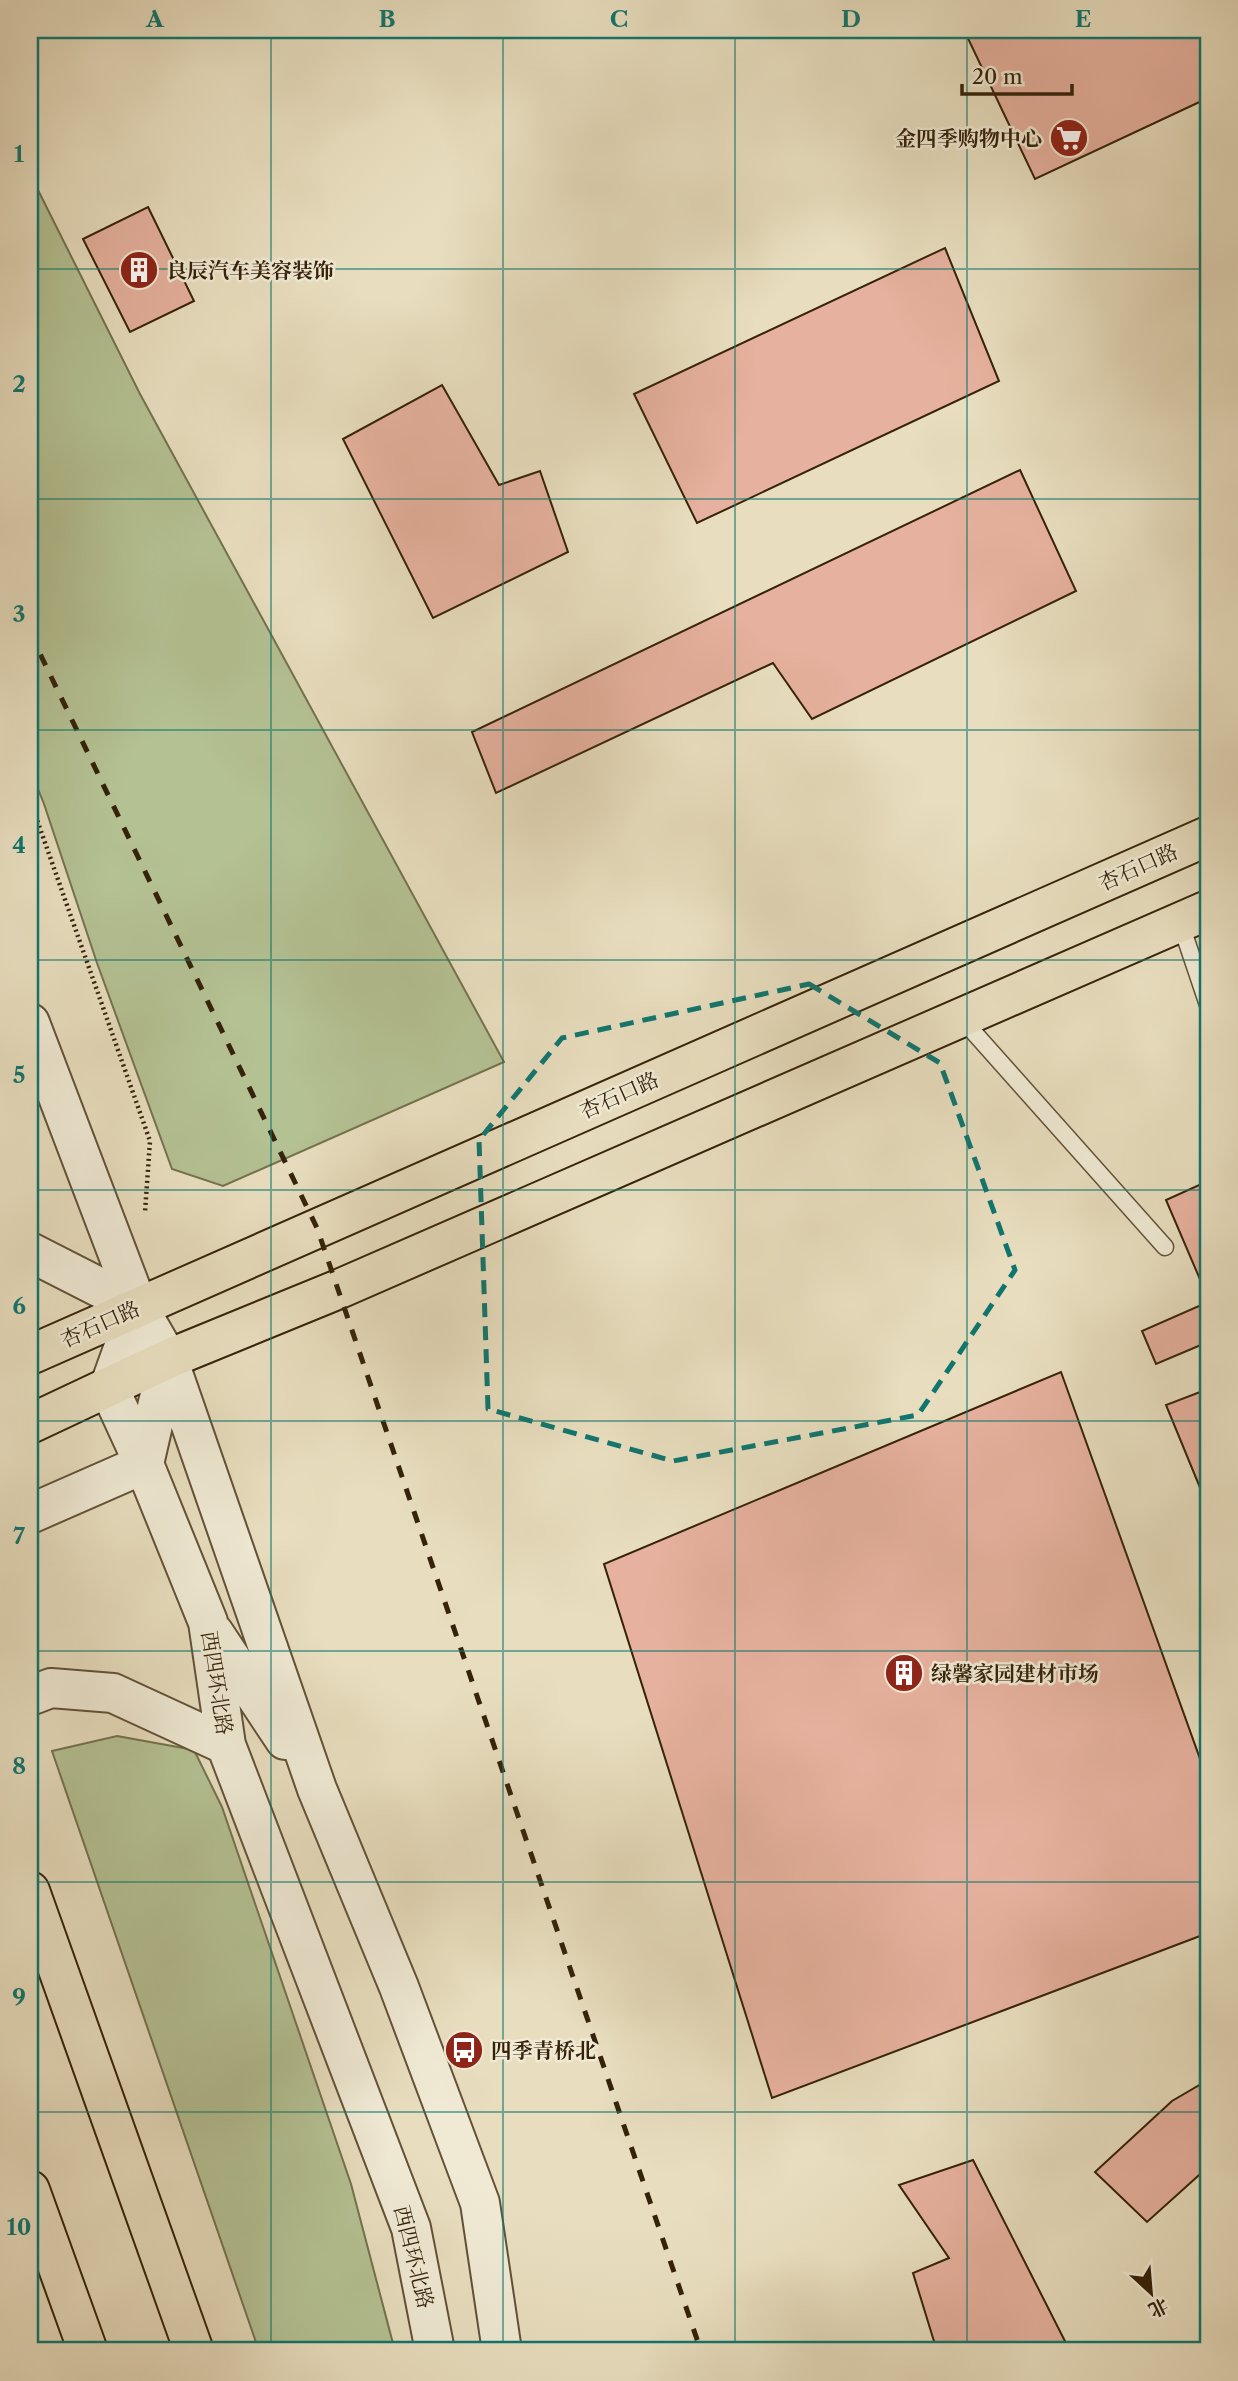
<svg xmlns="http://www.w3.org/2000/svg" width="1238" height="2381" font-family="'Libre Caslon Text','Noto Serif SC',serif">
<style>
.green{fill:#b4c193;stroke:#74724e;stroke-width:2}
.building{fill:#e6b19e;stroke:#35220a;stroke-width:2}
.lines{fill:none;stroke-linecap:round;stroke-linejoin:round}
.service-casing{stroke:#625137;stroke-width:19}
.tertiary-casing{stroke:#625137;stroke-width:42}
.primary-casing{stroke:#35220a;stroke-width:42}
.trunk-casing{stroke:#35220a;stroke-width:42}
.path{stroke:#35220a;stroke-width:4.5;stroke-dasharray:2 3.5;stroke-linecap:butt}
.service{stroke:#f0ead5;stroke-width:16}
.tertiary{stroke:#f0ead5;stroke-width:38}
.primary{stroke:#e8debf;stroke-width:38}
.trunk{stroke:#e8debf;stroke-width:38}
.rail{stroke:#35220a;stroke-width:5;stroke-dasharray:12 12;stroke-linecap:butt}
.marked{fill:none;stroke:#0f766e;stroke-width:5;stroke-dasharray:14 9;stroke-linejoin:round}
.grid{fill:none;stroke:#0f766e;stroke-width:2;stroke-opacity:0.55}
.labels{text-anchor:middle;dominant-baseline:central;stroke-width:5;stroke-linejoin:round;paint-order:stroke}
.poi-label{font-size:21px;font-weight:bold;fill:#35220a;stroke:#f0ead5;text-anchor:start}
.street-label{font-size:21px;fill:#35220a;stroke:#f0ead5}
.neatline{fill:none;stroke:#0f766e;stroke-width:2.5}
.grid-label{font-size:23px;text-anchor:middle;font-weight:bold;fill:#0f766e}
</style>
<rect width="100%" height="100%" fill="#e8debf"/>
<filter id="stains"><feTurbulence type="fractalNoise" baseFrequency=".00286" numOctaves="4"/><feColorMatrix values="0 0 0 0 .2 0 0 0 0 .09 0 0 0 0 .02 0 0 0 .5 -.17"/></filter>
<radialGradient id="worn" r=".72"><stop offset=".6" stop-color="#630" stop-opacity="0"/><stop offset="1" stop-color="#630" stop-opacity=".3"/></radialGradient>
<path class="green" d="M30 174 140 394 504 1062 223 1186 172 1169 97 963 44 804 30 769Z
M117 1736 194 1750 222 1807 351 2184 395 2351H259L52 1751Z"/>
<path class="building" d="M964 30H1208V98L1035 179Z
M148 207 194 301 130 332 83 239Z
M945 248 999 381 697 523 634 394Z
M442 385 499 485 540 471 568 552 433 618 343 439Z
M1020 470 1076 591 812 719 773 663 496 793 472 732Z
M1208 1181V1298L1166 1200Z
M1208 1302V1342L1156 1364 1142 1331Z
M1061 1372 1208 1781V1933L772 2098 604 1564Z
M1208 1389V1507L1166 1405Z
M1208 2080V2167L1147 2222 1095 2172 1172 2101Z
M973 2160 1070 2351H937L913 2273 949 2258 899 2185Z"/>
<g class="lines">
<g class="service-casing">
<path id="service" d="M1180 922 1208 1005
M961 1018 1165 1247"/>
</g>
<g class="tertiary-casing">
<path id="tertiary" d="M30 1023 138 1307 168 1359 317 1789 399 1987 480 2203 502 2351
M30 1252 138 1307
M138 1307 109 1388 144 1464 208 1622 226 1745 411 2228 435 2351
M30 1514 144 1464 168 1359
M214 1633 285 1740
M30 1696 51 1688 113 1693 226 1745"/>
</g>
<g class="primary-casing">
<path id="primary" d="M30 1355 1208 836
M30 1424 168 1359 339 1289 1208 910"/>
</g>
<g class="trunk-casing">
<path id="trunk" d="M30 1891 194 2351
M30 2190 88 2351"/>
</g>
<path class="path" d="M30 800 150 1141 145 1212"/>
<use href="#service" class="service"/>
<use href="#tertiary" class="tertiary"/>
<use href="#primary" class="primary"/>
<use href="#trunk" class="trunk"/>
<path class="rail" d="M30 633 317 1228 701 2351"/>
</g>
<path class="marked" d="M809 984 940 1063 1015 1270 918 1415 673 1461 488 1409 479 1140 562 1038Z"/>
<path class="grid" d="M271 30V2351M503 30V2351M735 30V2351M967 30V2351M30 269H1208M30 499H1208M30 730H1208M30 960H1208M30 1190H1208M30 1421H1208M30 1651H1208M30 1882H1208M30 2112H1208"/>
<defs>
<g id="supermarket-disc" transform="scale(2.0125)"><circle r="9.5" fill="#8f2418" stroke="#f0ead5"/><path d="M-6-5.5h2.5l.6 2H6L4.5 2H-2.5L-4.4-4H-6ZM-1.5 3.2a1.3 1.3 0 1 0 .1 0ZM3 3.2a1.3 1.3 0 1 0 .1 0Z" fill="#fff"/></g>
<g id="building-disc" transform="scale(2.0125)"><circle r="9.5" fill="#8f2418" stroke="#f0ead5"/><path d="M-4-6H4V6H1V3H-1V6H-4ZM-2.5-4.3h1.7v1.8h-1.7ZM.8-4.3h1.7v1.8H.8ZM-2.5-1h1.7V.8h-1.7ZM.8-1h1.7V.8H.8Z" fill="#fff"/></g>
<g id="bus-disc" transform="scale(2.0125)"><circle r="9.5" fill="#8f2418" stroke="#f0ead5"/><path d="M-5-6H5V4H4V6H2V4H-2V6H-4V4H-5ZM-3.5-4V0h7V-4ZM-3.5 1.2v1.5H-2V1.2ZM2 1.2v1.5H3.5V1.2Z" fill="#fff"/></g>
</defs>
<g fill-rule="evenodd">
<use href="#supermarket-disc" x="1069" y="138"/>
<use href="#building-disc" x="139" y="270"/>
<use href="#building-disc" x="904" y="1673"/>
<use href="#bus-disc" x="464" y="2050"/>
</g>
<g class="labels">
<g class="poi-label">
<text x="1042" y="138" text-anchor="end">金四季购物中心</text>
<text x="166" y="270">良辰汽车美容装饰</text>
<text x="931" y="1673">绿馨家园建材市场</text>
<text x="491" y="2050">四季青桥北</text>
</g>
<g class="street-label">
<text transform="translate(1138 867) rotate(-24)">杏石口路</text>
<text transform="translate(619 1095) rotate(-24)">杏石口路</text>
<text transform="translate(100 1324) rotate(-24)">杏石口路</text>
<text transform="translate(217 1683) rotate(81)">西四环北路</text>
<text transform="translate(414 2257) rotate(76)">西四环北路</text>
</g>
</g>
<rect width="1238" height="2381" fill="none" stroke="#e8debf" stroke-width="77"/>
<g transform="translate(1151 2293) rotate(154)" stroke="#f0ead5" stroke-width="5" paint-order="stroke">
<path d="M0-5L12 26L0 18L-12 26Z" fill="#35220a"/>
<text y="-10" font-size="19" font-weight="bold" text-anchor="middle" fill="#35220a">北</text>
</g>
<path d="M962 84v10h110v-10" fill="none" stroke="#35220a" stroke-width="3.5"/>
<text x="972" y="84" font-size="21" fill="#35220a" stroke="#f0ead5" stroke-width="5" paint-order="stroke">20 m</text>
<rect x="38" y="38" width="1162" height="2304" class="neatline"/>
<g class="grid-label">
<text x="155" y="27">A</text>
<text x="387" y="27">B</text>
<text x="619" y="27">C</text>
<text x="851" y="27">D</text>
<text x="1083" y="27">E</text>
<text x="19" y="162">1</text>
<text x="19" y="392">2</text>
<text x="19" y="622">3</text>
<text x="19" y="853">4</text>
<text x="19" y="1083">5</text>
<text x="19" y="1314">6</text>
<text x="19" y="1544">7</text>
<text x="19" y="1774">8</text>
<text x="19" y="2005">9</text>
<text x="19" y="2235">10</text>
</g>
<rect width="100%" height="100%" filter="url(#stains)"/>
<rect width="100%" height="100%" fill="url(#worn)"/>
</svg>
